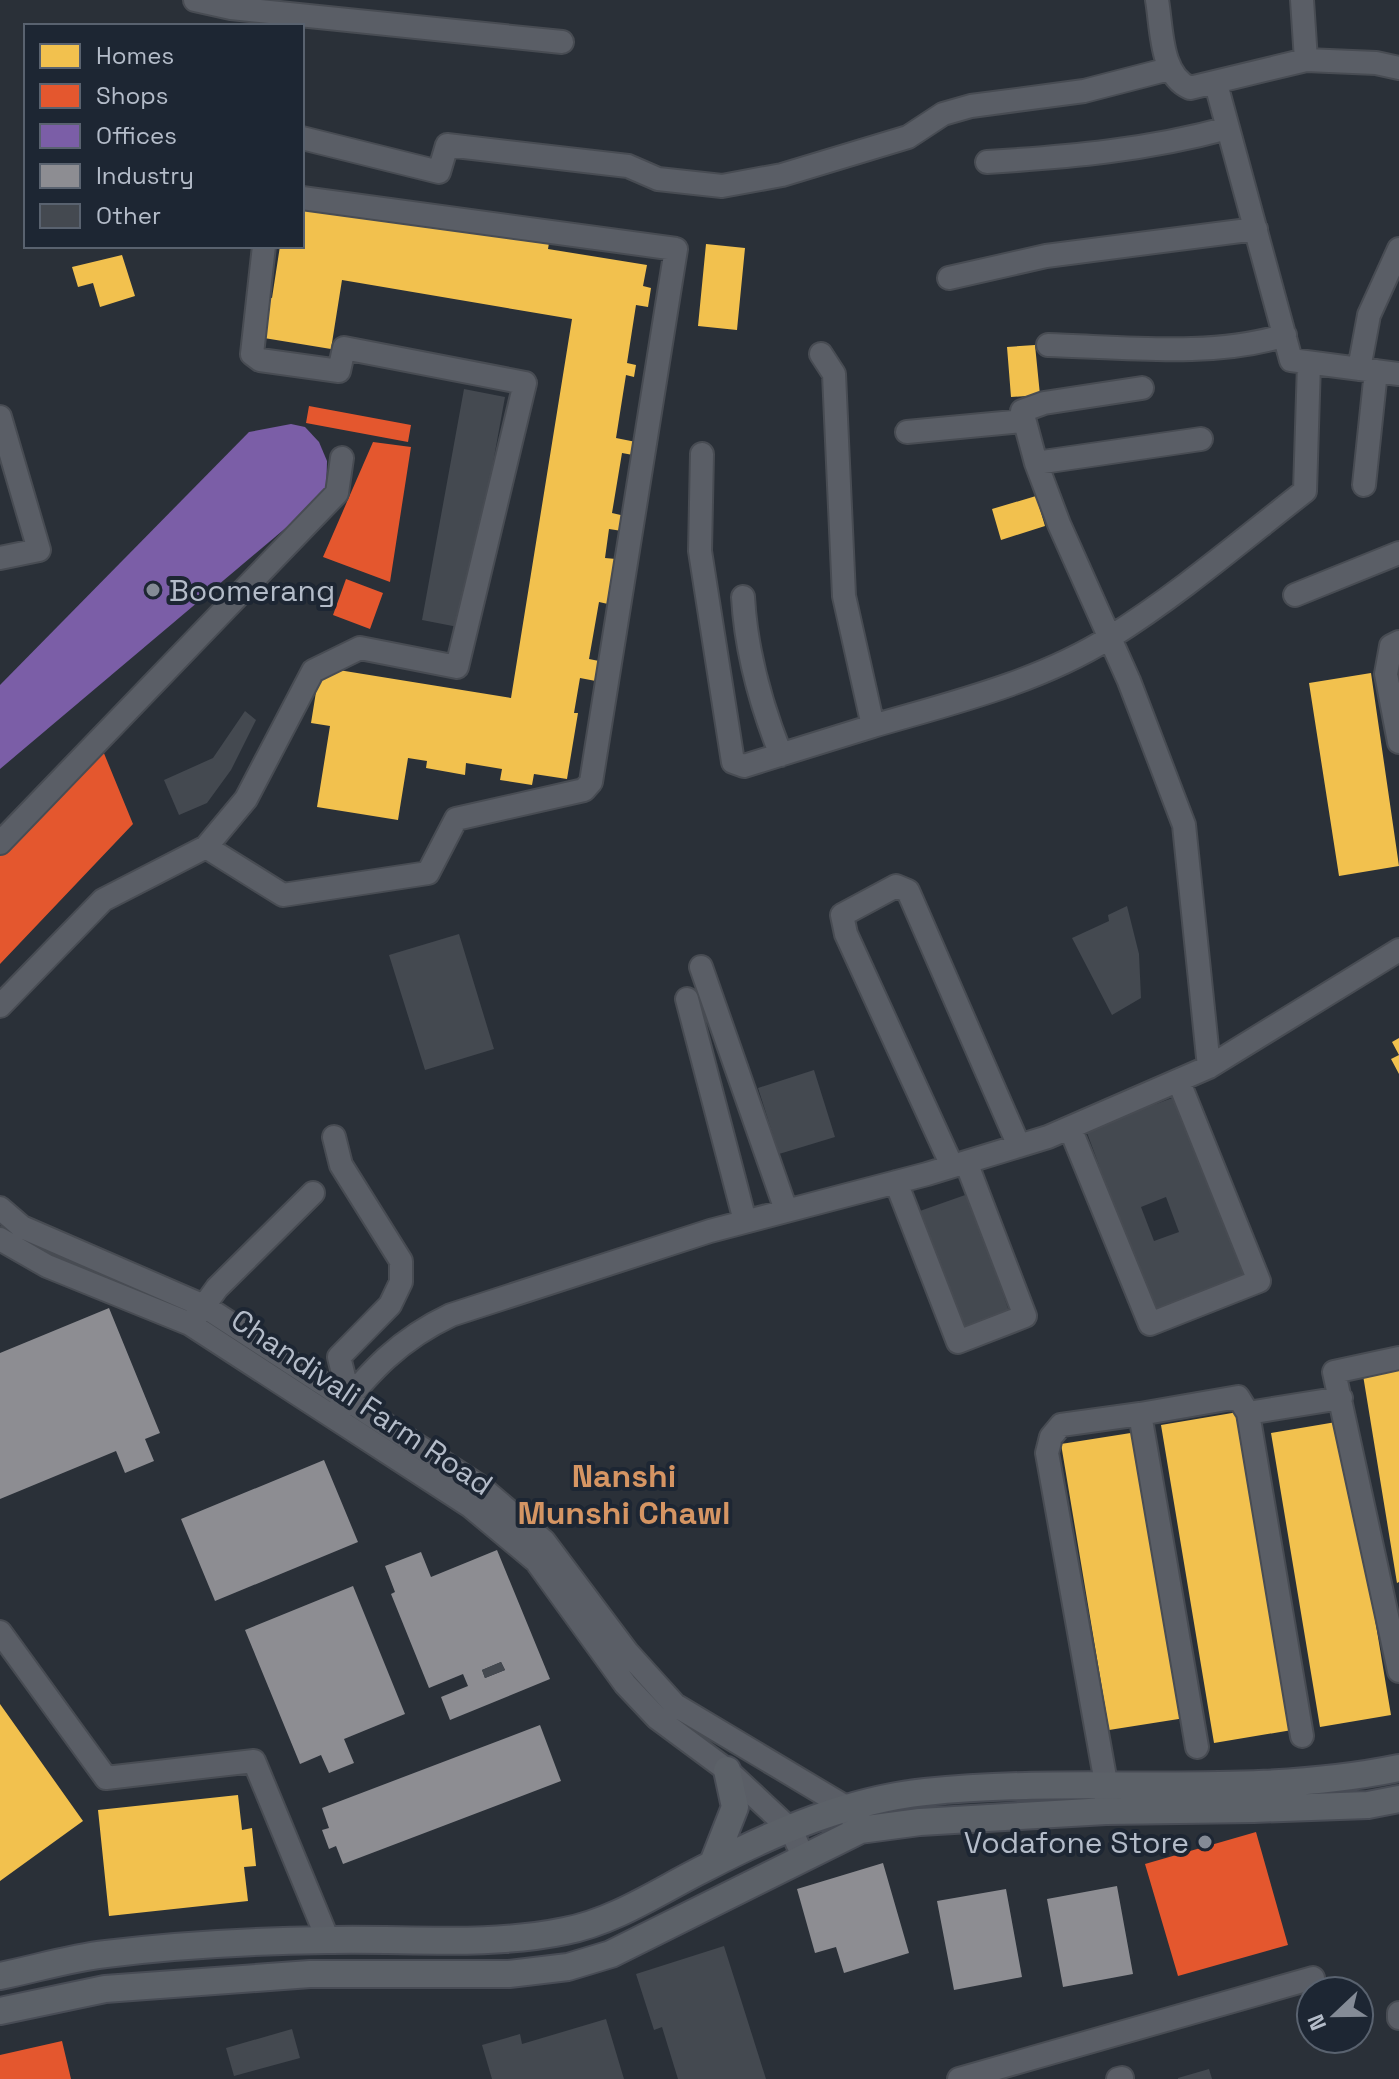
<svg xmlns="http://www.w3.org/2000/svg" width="1399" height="2079" font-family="'Space Grotesk',sans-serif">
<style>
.homes{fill:#f2c14e}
.shops{fill:#e4572e}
.offices{fill:#7b5ea7}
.industry{fill:#8d8d92;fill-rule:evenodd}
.building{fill:#444950;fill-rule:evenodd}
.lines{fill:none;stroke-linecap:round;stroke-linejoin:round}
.minor-casing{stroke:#484c53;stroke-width:26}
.major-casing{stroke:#484c55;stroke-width:30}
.minor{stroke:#5a5e66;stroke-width:22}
.major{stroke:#5c6168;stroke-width:26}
.poi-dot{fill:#848b96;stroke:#1d2633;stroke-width:3}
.labels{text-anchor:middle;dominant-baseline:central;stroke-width:8;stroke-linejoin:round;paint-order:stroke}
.poi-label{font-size:30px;fill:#b4bcc9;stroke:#1d2633;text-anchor:start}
.street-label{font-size:30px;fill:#b4bcc9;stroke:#1d2633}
.neighbourhood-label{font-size:32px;font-weight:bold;fill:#d59563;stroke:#1d2633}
</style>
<rect width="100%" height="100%" fill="#2a3038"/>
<path class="homes" d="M302 198 550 237 548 249 647 265 643 286 651 288 648 307 636 305 627 363 636 365 634 377 626 375 616 438 636 442 633 455 622 453 612 513 625 516 622 531 609 529 605 558 616 559 608 604 599 602 589 659 604 662 601 682 580 678 574 713H578L567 779 534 774 532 785 500 780 502 769 466 763 465 775 426 768 427 761 408 758 398 820 317 807 330 726 311 723 320 667 511 698 572 319 342 280 331 349 264 338 268 312 260 310 263 296 272 298 280 246H302Z
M706 244 745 248 737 330 698 326Z
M122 255 135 296 100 307 93 283 78 287 72 267Z
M1035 345 1040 395 1011 397 1007 347Z
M1036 496 1045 526 1001 540 992 509Z
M1371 673 1399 866 1339 876 1309 683Z
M1399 1038V1074L1391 1059 1399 1055 1392 1042Z
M1399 1363V1582L1397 1583 1362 1369Z
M1238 1412 1292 1730 1214 1743 1161 1425Z
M1342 1421 1391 1715 1320 1727 1271 1433Z
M1137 1432 1185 1718 1109 1730 1061 1444Z
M0 1704 83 1821 0 1881Z
M238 1795 242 1830 252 1828 256 1866 244 1867 248 1901 109 1916 98 1810Z"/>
<path class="shops" d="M309 406 411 425 408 442 306 423Z
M373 442 411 447 390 582 323 557Z
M346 579 383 593 370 629 333 615Z
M101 746 133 824 0 964V853Z
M1256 1832 1288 1945 1178 1976 1145 1864Z
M62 2041 71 2079H0V2055Z"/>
<path class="offices" d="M291 424 305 427 319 442 327 461 326 494 0 769V685L249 432Z"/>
<path class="industry" d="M109 1308 160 1433 145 1439 154 1461 125 1473 116 1451 0 1499V1353Z
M324 1460 358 1542 215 1601 181 1519Z
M497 1550 550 1679 450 1720 441 1697 468 1686 463 1674 429 1688 391 1594 395 1592 385 1566 421 1552 431 1577ZM501 1662 505 1670 485 1678 482 1670Z
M353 1586 405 1714 344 1739 354 1763 329 1773 321 1755 300 1764 245 1630Z
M540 1725 561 1781 343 1864 336 1846 329 1849 322 1830 329 1828 322 1808Z
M883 1863 909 1953 844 1973 836 1947 815 1953 797 1889Z
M1117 1886 1133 1974 1063 1987 1047 1899Z
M1006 1889 1022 1977 954 1990 937 1901Z"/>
<path class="building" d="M464 389 505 397 463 628 422 620Z
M245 711 256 720 231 770 207 803 179 815 164 780 213 758Z
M1127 906 1139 954 1141 998 1112 1015 1072 938 1109 921 1108 915Z
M459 934 494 1049 425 1070 389 955Z
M814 1070 835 1137 779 1154 758 1088Z
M1183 1094 1253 1275 1149 1313 1092 1171 1100 1168 1086 1130ZM1166 1197 1179 1232 1154 1241 1141 1207Z
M968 1194 1010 1314 960 1332 917 1212Z
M501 1662 505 1670 485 1678 482 1670Z
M724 1946 766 2079H678L662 2027 654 2030 636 1974Z
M606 2019 624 2079H492L482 2045 520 2034 522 2044Z
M292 2029 300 2058 234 2076 226 2048Z
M1209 2069 1212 2079H1178V2078Z"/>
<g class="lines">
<g class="minor-casing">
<path id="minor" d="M195 0 231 8 562 42
M1157 0C1162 29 1160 75 1190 88L1306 60 1376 63 1399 68
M1302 0 1306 60
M1216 84 1291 360 1399 374
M302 138 439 172 447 145 628 166 658 179 722 186 782 175 908 137 943 114 971 106 1084 91 1169 69
M987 162C1069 157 1148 150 1228 128
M949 278 1046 256 1256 229
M1048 345C1121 347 1215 358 1285 335
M821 354 834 374 844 596 873 726C952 703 1039 682 1109 638 1178 595 1241 541 1305 491L1309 363
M1359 369 1369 315 1399 249
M1142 388 1044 403 1022 411 1036 463 1059 524 1129 681 1184 825 1209 1067
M0 417 39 550 0 558
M907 432 1024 421
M702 454 700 551 733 762 744 766 873 726
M1036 463 1201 439
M1364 485 1376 371
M1295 595 1399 553
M743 597C746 651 761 705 781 755
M1399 642 1391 646 1386 674 1399 742
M0 843 337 493 342 458
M206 847 283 895 428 873 456 819 584 790 591 782 676 249 302 198
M701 967 786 1210
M687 999 745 1221
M0 1006 103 900 206 847 246 799 313 671 360 648 457 667 525 383 344 348 339 371 260 360 252 354 264 246
M1070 1128 1150 1324 1259 1281 1179 1082
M334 1137 341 1165 401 1261V1282L390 1305 339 1357 349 1397
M952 1166 846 934 842 915 896 886 908 891 1019 1146
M896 1182 958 1342 1025 1316 966 1162
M0 1208 22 1227 204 1306 481 1487 544 1541 628 1653 675 1705 844 1806 852 1818
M0 1239 47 1266 190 1324 470 1506 536 1561 625 1684 657 1718 727 1770 791 1830 803 1856
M196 1317 217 1288 313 1193
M1399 1358 1334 1372 1399 1671
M1140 1414 1238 1397 1248 1413
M334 1415C371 1371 398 1340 451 1315L710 1231 927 1174 1048 1137 1209 1067 1399 950
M0 1632 106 1778 254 1761 328 1940
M1302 1736 1248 1413 1341 1398
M1106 1800V1783L1047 1453 1051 1437 1061 1425 1140 1414 1197 1747
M1399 2013V2018
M959 2079 1313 1978
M1118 2079 1122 2078"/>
</g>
<g class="major-casing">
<path id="major" d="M713 1863 735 1807 727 1770
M0 1976C35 1969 70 1958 106 1954 179 1945 255 1941 328 1940 405 1938 489 1947 565 1931 617 1921 662 1889 709 1866 777 1831 849 1800 925 1792 1082 1775 1244 1800 1399 1768
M0 2011 105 1989 310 1974H509L568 1967 611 1954 860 1830 920 1822 1106 1811 1254 1809 1368 1805 1399 1799"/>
</g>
<use href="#minor" class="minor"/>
<use href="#major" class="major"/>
</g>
<g class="poi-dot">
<circle cx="153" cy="590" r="8"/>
<circle cx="1205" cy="1842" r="8"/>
</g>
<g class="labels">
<g class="poi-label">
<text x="169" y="590">Boomerang</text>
<text x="1189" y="1842" text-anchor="end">Vodafone Store</text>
</g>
<g class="street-label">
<text transform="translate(362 1402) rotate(34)">Chandivali Farm Road</text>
</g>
<g class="neighbourhood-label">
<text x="624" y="1476">Nanshi<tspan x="624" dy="37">Munshi Chawl</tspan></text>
</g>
</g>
<rect x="24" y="24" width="280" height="224" fill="#1d2633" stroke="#59626f" stroke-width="2"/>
<rect x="40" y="44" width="40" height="24" fill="#f2c14e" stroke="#59626f" stroke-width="2"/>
<text x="96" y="64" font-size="24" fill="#b4bcc9">Homes</text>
<rect x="40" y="84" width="40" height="24" fill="#e4572e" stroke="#59626f" stroke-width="2"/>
<text x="96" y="104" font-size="24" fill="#b4bcc9">Shops</text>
<rect x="40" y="124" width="40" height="24" fill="#7b5ea7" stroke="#59626f" stroke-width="2"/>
<text x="96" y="144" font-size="24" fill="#b4bcc9">Offices</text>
<rect x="40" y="164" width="40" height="24" fill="#8d8d92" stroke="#59626f" stroke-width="2"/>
<text x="96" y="184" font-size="24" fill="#b4bcc9">Industry</text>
<rect x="40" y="204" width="40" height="24" fill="#444950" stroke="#59626f" stroke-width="2"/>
<text x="96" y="224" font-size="24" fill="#b4bcc9">Other</text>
<g transform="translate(1335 2015) rotate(248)"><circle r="38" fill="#1d2633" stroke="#59626f" stroke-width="2"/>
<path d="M0-6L14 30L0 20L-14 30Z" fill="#848b96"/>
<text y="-12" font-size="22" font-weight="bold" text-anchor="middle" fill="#b4bcc9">N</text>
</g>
</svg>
